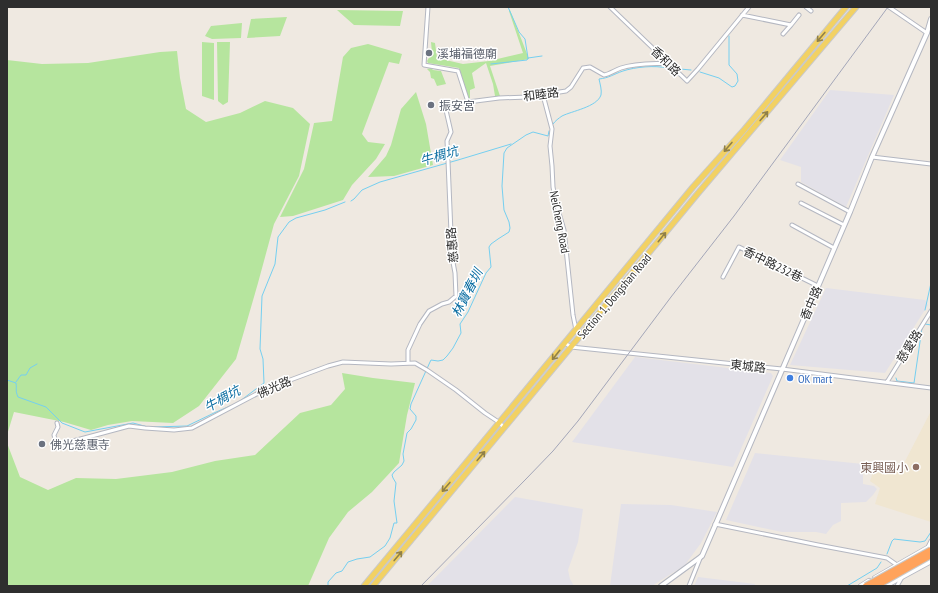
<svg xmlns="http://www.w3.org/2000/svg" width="938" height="593" font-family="'PT Sans Narrow','Noto Sans TC',sans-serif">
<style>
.industrial{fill:#e3e1e8}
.education{fill:#f0e6d1}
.green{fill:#b6e59e}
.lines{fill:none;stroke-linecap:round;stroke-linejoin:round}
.stream{stroke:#75cff0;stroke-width:1}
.minor-casing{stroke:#b4b7c1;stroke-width:5}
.tertiary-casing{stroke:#b4b7c1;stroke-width:6}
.secondary-casing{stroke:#b4b7c1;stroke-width:6}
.primary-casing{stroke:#c9c9c9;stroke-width:7}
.minor{stroke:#fff;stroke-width:3}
.tertiary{stroke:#fff;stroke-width:4}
.secondary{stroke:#fff;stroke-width:4.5}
.primary{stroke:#f2d163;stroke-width:5}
.rail{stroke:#a3a6b8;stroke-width:1}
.motorway-bridge-casing{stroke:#c9c9c9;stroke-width:8;stroke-linecap:butt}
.motorway-bridge{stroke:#ffa35c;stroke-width:6}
.oneway{stroke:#908048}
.worship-dot{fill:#6b7280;stroke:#fff;stroke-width:1.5}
.shop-dot{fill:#3f7fe0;stroke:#fff;stroke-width:1.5}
.education-dot{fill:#8d6e63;stroke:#fff;stroke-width:1.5}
.labels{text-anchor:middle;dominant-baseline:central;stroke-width:3;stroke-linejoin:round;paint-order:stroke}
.worship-label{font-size:12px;fill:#5b616d;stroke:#fff;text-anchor:start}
.street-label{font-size:12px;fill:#2e2e2e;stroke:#fff}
.shop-label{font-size:12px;fill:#366cbe;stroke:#fff;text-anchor:start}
.education-label{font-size:12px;fill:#785e54;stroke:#fff;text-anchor:end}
.water-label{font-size:13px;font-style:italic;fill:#0d6fa3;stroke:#fff}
</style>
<rect width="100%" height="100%" fill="#efe9e1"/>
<path class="industrial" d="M830 90 894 95 846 207 801 182V167L780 160Z
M826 288 925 300 928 305 885 373 790 365Z
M635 357 771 373 773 376 733 467 572 442Z
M755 453 863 464V484L874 486 877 489 873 495 866 502 841 503V521L833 525 826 534 816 532H782L726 520Z
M515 497 583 509 578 542 568 570 570 579 574 586H427Z
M621 504 671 505 717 512 701 543 685 565 652 586H610Z
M698 577 755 584 754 586H694Z"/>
<path class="education" d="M931 411V522L875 504 880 488 870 481 876 464 900 471Z"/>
<path class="green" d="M337 10 403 11 400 26 354 25Z
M510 10 529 59 490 66 500 96H495L493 84 486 63 472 73 475 88 470 90V99H468L459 68 428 63 427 61 432 53 431 42 435 43 437 58 463 64 489 61 523 53 509 11Z
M287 17 280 36 247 38 251 19Z
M242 23 241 38 212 39 205 36 211 26Z
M202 42 214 43V100L202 96Z
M217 42H230L228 102 223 105 218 101Z
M368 44 402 54 399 64 389 62 362 134 368 142 385 144 376 159 352 185 343 200 293 216 280 217 304 169 314 123 332 121 343 57 351 48Z
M177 51 180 78 186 109 206 122 240 113 265 101 293 108 310 124 299 176 274 224 258 283 236 359 199 406 173 423 132 421 108 425 91 430 64 422 14 412 7 435V60L42 64 88 63 160 52Z
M431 68 433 70 441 71 446 84 437 86 434 79 431 78 430 72 427 69Z
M416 92 426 124 433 165 394 176 368 177 386 156 391 145 401 109Z
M342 373 373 378 415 383 407 415 399 463 372 492 348 512 329 538 308 586H7V443L20 477 48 490 76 478 116 479 172 472 215 461 255 455 300 413 331 405 345 389Z"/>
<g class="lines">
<path class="stream" d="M508 7 519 32 525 39 528 58
M491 64 527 60 528 58 542 56
M680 69 691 70
M700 72 719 78 732 87 735 86 738 81 737 74 729 65V36
M553 124C555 121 559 118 562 116 572 111 597 107 601 95 602 90 600 84 599 79 609 78 614 74 623 71 635 67 655 65 667 68
M351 201 354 199 362 190 380 182 458 160 511 144
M925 310 931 283
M925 324 931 325
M896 378 897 381 914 383 922 328
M7 380 16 383C17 390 15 390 18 397L46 407 62 423 85 432 133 423 148 427
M16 382 21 375H26L30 368 37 364
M240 401 264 383 263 359 260 349 262 296 275 264 278 237 289 222 296 218 325 210 345 202
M154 427 187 426 214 413 230 406
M887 554 892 541 894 539 920 542 925 541 931 532
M328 585V582L336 573 342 571 348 562 357 559 370 557 385 546 390 538 394 523H397L394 501 396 483 393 478 392 475 394 472 402 465 404 461 403 454 407 433 411 429 416 420V416L410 409 411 404 430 362 431 360 438 361 443 360 447 356 453 348 461 333 460 324 468 312 486 273 491 267 489 247 491 244 498 239 509 232 510 228 509 222 504 210 502 186 504 153 507 148 526 135 533 132 548 136 549 131
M847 586 877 568 881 562"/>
<g class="minor-casing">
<path id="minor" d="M428 7 424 65 458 71 468 102
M610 7 687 81 698 69 749 7
M806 7 811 11
M889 7 927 33
M742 15 791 25 799 15
M783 34 791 25
M543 95 552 129 550 146 552 166 553 187 556 203 564 230 573 315 576 330 580 336
M872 157 931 164
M798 184 850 212
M801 203 844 225
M792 225 834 248
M723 277 739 247 818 286
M565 343 571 347 782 369 931 388
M408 363V350L420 324 429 311 442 304 449 302 456 296 455 273 452 257 448 161 447 141 451 132 445 106 468 102 499 98 528 97 566 91 571 87 583 68 590 67 604 75C610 74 615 70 621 68 636 63 653 64 669 63
M887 382 931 311
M57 423 58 427 54 435 57 448 73 441 129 426 145 428 174 430 192 428 266 389 328 366 343 362 391 364 415 363 427 370 456 390 485 413 500 423 504 428
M715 524 818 545 887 558 897 565
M928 547 931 541
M689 586 701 556
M897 586 902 577"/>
</g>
<g class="tertiary-casing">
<path id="tertiary" d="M661 586 702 556 850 212 872 157 927 33 931 19"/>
</g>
<g class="secondary-casing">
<path id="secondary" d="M875 578 931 546
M861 586 869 581
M885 586 931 561"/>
</g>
<g class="primary-casing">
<path id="primary" d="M364 586 461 469 693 187 744 130 846 7
M373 586 580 336 590 324 699 192 856 7"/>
</g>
<use href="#minor" class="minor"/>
<use href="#tertiary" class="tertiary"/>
<use href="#secondary" class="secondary"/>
<use href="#primary" class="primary"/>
<path class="rail" d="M421 586 526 479 553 451 578 421 671 297 734 216 888 7"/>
<g class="motorway-bridge-casing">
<path id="motorway-bridge" d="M866 586 931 550
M876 586 931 555"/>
</g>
<use href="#motorway-bridge" class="motorway-bridge"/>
</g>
<defs><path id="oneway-shaft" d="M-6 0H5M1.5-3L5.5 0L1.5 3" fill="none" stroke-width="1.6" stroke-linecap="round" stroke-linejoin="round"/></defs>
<g class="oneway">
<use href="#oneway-shaft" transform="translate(821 37) rotate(130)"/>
<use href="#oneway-shaft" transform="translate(764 116) rotate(-50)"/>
<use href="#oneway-shaft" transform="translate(728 147) rotate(131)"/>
<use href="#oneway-shaft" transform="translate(662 237) rotate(-51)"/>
<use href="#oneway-shaft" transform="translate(556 355) rotate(129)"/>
<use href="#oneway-shaft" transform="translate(481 456) rotate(-50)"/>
<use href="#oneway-shaft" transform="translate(446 487) rotate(131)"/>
<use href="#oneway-shaft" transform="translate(398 556) rotate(-50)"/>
</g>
<g class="worship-dot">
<circle cx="429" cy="53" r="4"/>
<circle cx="431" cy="105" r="4"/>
<circle cx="42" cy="444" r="4"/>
</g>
<circle class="shop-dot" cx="790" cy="378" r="4"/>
<circle class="education-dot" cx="916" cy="467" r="4"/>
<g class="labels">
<g class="worship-label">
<text x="437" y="53">溪埔福德廟</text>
<text x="439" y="105">振安宮</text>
<text x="50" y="444">佛光慈惠寺</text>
</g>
<g class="street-label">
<text transform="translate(666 61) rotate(44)">香和路</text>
<text transform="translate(541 94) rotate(-7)">和睦路</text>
<text transform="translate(560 222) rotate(79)">NeiCheng Road</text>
<text transform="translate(452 245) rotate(-95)">慈惠路</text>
<text transform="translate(773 264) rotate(26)">香中路232巷</text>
<text transform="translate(614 296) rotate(-50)">Section 1, Dongshan Road</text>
<text transform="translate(811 303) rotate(-67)">香中路</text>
<text transform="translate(909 346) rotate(-58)">慈愛路</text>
<text transform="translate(748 366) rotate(6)">東城路</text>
<text transform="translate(274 387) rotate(-23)">佛光路</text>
</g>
<g class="shop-label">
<text x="798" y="378">OK mart</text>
</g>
<g class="education-label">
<text x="908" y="467">東興國小</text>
</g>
<g class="water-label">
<text transform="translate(439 156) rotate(-16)">牛椆坑</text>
<text transform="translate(467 293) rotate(-63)">林寶春圳</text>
<text transform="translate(222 399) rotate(-29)">牛椆坑</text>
</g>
</g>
<rect width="938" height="593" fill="none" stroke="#2e2e2e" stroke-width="16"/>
</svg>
